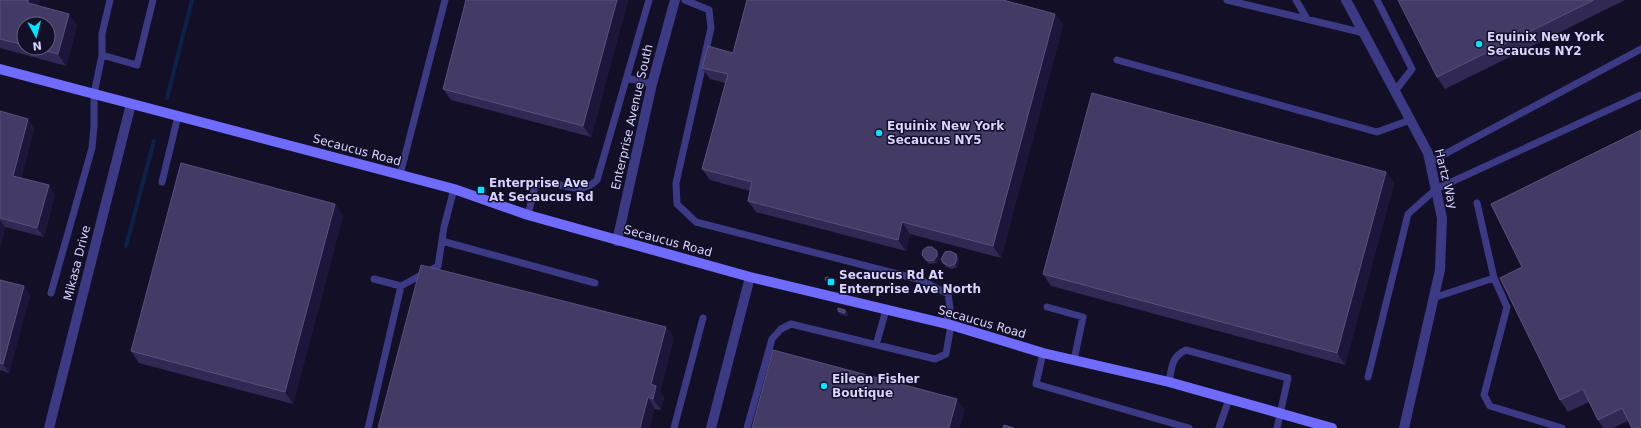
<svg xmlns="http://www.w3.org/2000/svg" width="1641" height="428" font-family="'DejaVu Sans',sans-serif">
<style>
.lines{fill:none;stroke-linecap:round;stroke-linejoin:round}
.stream{stroke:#0c2248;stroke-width:4}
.service{stroke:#3d3a85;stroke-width:7}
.minor{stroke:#3d3a85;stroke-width:10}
.secondary{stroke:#6f6bff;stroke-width:10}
.wall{fill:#312854;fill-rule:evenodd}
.shaded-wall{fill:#1d163a}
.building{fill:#433a66;stroke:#5a527e}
.poi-dot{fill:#00e5ff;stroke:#130f26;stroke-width:1.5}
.labels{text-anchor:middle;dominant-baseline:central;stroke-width:3;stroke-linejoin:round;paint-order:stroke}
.poi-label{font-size:12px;font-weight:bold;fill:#d9d4ff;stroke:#130f26;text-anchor:start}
.street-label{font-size:12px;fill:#d9d4ff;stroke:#130f26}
</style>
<rect width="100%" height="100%" fill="#130f26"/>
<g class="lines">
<path class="stream" d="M167 98 192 0
M126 246 154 141"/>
<path class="service" d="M685 0 709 10 711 28 676 183 677 204 696 222 921 280 948 294 950 308 946 324
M1227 0 1364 33
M1296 0 1307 19
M1377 0 1412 69 1395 91
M102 55 137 65 153 0
M1117 60 1377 132 1410 120
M627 78 652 84
M1430 162 1641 49
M400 175 445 0
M162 182 178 116
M1477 203 1494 278
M528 215 535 186C555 174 575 201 597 180L649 0
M442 241 595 283
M374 279 401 286 438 266 444 227 454 189
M51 293 92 148 94 126V94L102 55V34L110 0
M1433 298 1494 278 1507 307 1484 395 1490 406 1562 428
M1047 307 1083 317 1074 360
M876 345 886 310
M1043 353 1036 384 1189 428
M1368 377 1408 214 1436 189 1641 95
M1169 382C1172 367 1171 357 1186 350L1288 378 1277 428
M368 428 401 286
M674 428 703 318
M747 428 772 339 781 329 791 324 935 359 946 354 951 325
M1219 428 1229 399"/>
<path class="minor" d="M1346 0 1428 153 1442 218 1440 270 1404 428
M617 241 652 84 675 0
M49 428 131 104
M711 428 750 277"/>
<path class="secondary" d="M0 69 454 189 528 215 750 277 951 325 1043 353 1169 382 1332 428"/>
</g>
<path class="wall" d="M0 0H40L38 6 77 25 66 66 0 48ZM24 24 48 48H24Z
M466 0H628L591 137 451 100 443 89Z
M1398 0H1625L1445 89 1437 77Z
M1055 14 1063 25 1001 258 910 234 906 251 756 212 748 201 750 191 710 180 702 169 725 83 710 79 702 68 733 53Z
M0 111 34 128 21 178 55 194 44 237 5 227 0 247Z
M1641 130V428H1632L1628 421 1613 428H1603L1598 420 1589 402 1568 412 1560 400 1522 267Z
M1386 172 1394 183 1345 365 1051 286 1043 274Z
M335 204 343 216 293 404 139 363 131 351Z
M956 254 958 258 959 263 957 267 952 269 946 267 943 263Z
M922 255H939V259L937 263 929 264Z
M833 278 835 282 834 284 827 283 825 280Z
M0 280 24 286 30 295 9 373 0 370Z
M845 310 848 313 847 316 840 314 838 311Z
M666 327 674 338 660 391 664 397 661 410 655 409 378 428Z"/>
<path class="shaded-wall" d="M28 0H40L36 14 28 3Z
M617 0H628L591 137 583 126Z
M69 14 77 25 66 66 58 54Z
M1055 14 1063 25 1001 258 993 246Z
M28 119 34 128 19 185 13 176Z
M1386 172 1394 183 1345 365 1337 353Z
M49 185 55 194 44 237 37 228Z
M335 204 343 216 293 404 285 392Z
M0 220 5 227 0 247Z
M902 222 910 234 906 251 898 240Z
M937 251 939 255V259L937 263 934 260Z
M956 254 958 258 959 263 957 267 955 264Z
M833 278 835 282 834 284 832 281Z
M24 286 30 295 9 373 3 364Z
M845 310 848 313 847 316 845 313Z
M666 327 674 338 660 391 664 397 661 410 653 399 651 384Z
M648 397 655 409 650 428H640Z
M957 399 965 410 960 428H949Z"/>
<path class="building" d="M0 0H28V3L69 14 58 54 35 48H48V24H24V45L0 39Z
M466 0H617L583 126 443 89Z
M747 0H1003L1055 14 993 246 902 222 898 240 748 201 752 182 702 169 728 74 702 68 708 46 733 53Z
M1398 0H1594L1437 77Z
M1092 93 1386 172 1337 353 1043 274Z
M0 111 28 119 13 176 49 185 37 228 0 218Z
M1641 130V426L1637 428H1632L1622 408 1598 420 1583 389 1560 400 1500 278 1522 267 1491 204Z
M181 163 335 204 285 392 131 351Z
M927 247H932L937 251V256L934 260 927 261 922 255 923 250Z
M950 251 956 254 957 259 955 264 950 266 943 263 941 259 945 252Z
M421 265 666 327 651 384 656 386 653 399 648 397 640 428H378Z
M826 277 833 278 832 281 825 280Z
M0 280 24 286 3 364 0 363Z
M838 308 845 310V313L838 311Z
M773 350 957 399 949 428H752Z
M1004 425 1014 428H1003Z"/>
<g class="poi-dot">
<circle cx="1479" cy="44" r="4"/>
<circle cx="879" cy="133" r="4"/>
<rect x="477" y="186" width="8" height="8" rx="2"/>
<rect x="827" y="278" width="8" height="8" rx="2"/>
<circle cx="824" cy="386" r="4"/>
</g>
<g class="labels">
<g class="poi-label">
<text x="1487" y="37">Equinix New York<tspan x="1487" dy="14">Secaucus NY2</tspan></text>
<text x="887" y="126">Equinix New York<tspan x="887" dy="14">Secaucus NY5</tspan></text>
<text x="489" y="183">Enterprise Ave<tspan x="489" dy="14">At Secaucus Rd</tspan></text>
<text x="839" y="275">Secaucus Rd At<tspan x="839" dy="14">Enterprise Ave North</tspan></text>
<text x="832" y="379">Eileen Fisher<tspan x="832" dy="14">Boutique</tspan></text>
</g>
<g class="street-label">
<text transform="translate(632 117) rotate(-77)">Enterprise Avenue South</text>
<text transform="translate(357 150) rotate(15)">Secaucus Road</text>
<text transform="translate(1446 179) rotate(76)">Hartz Way</text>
<text transform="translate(668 241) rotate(15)">Secaucus Road</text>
<text transform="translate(77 263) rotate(-76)">Mikasa Drive</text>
<text transform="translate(982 322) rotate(16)">Secaucus Road</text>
</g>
</g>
<g transform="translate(36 36) rotate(173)"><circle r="19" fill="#130f26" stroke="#625e7d"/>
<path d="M0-3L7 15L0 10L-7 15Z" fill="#00e5ff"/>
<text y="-6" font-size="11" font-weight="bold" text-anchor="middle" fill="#d9d4ff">N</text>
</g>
</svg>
